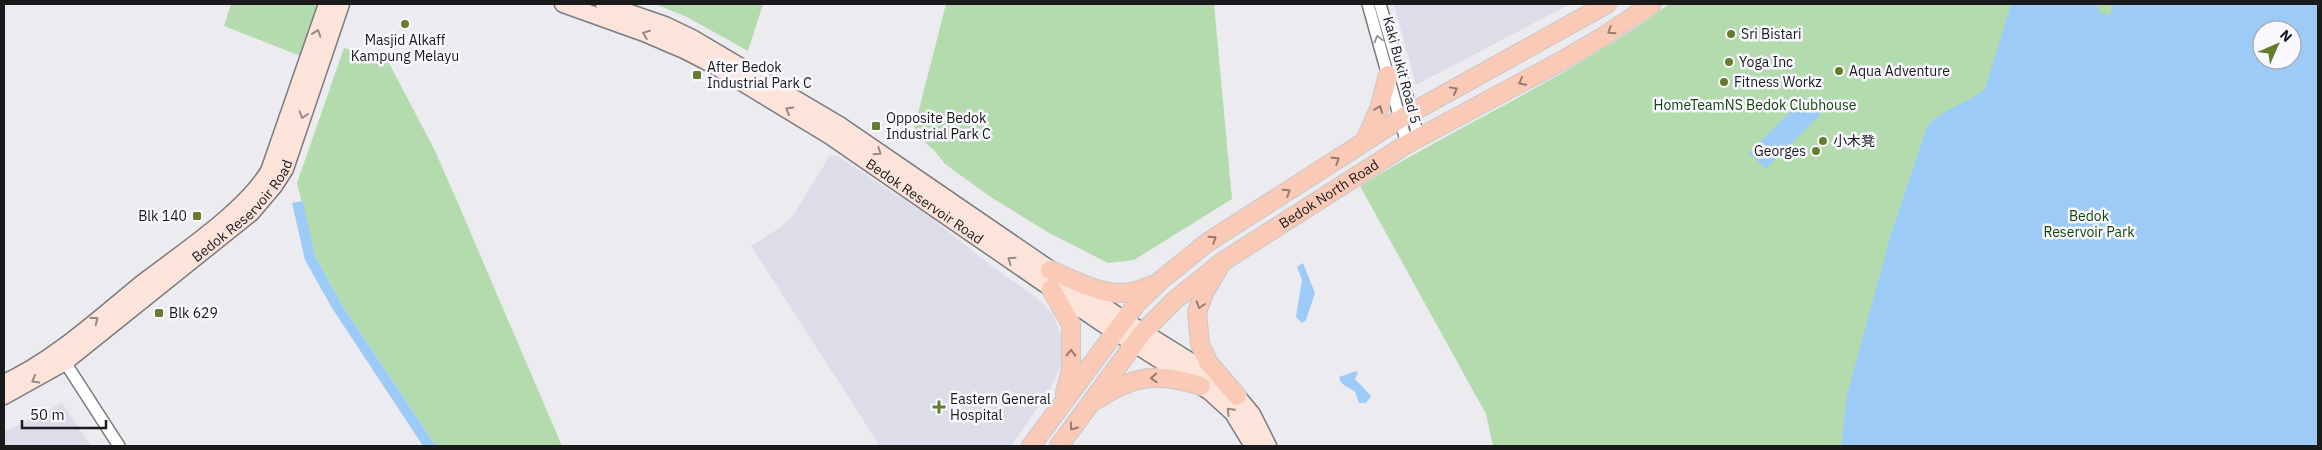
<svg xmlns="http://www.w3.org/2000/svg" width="2322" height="450" font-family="'IBM Plex Sans','Noto Sans SC',sans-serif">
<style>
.built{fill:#ddddea}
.green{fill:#b4dbae;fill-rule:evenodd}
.water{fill:#9dcbf7;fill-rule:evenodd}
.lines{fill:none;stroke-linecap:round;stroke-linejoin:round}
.street-casing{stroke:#7a7a7f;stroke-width:14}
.secondary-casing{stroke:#7a7a7f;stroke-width:19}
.primary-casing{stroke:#c8c8c9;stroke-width:20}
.street{stroke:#fff;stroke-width:11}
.secondary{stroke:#fde4db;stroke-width:16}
.primary{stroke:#facab6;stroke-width:18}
.oneway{stroke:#957b71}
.oneway2{stroke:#978985}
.oneway3{stroke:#989899}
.poi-dot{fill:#657c2e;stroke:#f8f8fe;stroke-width:2}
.labels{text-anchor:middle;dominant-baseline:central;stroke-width:5;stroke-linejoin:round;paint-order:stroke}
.poi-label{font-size:14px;fill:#1a1a1c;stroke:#f8f8fe;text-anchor:start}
.street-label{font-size:14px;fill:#1a1a1c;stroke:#f8f8fe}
.park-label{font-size:14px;fill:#12460a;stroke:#f8f8fe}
</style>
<rect width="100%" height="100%" fill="#ebebf0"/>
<path class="built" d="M1394 4H1570L1416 85Z
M836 155 930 217 994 268 1036 297 1053 314 1062 338V362L1050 390 1011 446H880L751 246 781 227 794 214 829 157Z
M62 403 91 446H4V432Z"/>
<path class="green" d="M231 4H321L303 57 224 26Z
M655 4H763L748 51 687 17Z
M946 4H1214L1232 199 1134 260 1108 263 1051 234 992 198 945 164 934 150 913 133Z
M1669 4H2318V446H1493L1486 414 1360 186C1462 123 1574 75 1669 4ZM2262 30H2292V60H2262Z
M344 48 389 63 435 151 454 194 562 446H436L341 303 315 256 297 183Z"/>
<path class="water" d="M2011 4H2092L2097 5 2099 12 2110 16 2113 4H2318V446H1841L1847 395 1891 234 1926 130C1935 110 1969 104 1985 89ZM2262 30H2292V60H2262Z
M1805 98 1821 114 1766 169 1749 153Z
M303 201 315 256 341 303 436 446H423L332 308 305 260 292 203Z
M1303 263 1315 293 1306 320 1302 323 1296 317 1302 280 1297 267Z
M1356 371 1358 373 1355 379 1371 396 1366 403H1359L1355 392C1349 386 1341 387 1339 377Z"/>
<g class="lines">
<g class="street-casing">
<path id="street" d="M1368 4 1407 144
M1380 4 1419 138
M61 356 119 446"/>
</g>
<g class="secondary-casing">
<g id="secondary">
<path id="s1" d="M563 4 644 33 686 51 715 66 830 136 1100 322 1210 392 1233 413 1253 446"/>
<path d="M604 4 665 25 692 38 841 126 1124 320 1219 379 1237 396 1252 414 1268 446"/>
<path d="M4 383C56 359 100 317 145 281 183 252 245 211 269 171L327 4"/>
<path id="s2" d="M4 396 65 362 251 213 274 186 285 169 341 4"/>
</g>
</g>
<g class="primary-casing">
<g id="primary">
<path d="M1365 141 1379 109 1388 75"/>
<path d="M1218 269 1204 293 1197 312 1200 344 1208 362 1237 396"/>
<path d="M1050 270C1086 285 1114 304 1152 285"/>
<path d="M1051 289 1071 324V370L1065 393"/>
<path d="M1098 399C1135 374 1160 373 1201 386"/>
<path d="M1031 446 1137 303 1161 280 1208 242 1400 119 1607 4"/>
<path id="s3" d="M1059 446 1143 332 1175 300 1222 262 1407 144 1565 59 1601 38 1652 4"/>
</g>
</g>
<use href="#street" class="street"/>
<use href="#secondary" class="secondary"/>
<use href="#primary" class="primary"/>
</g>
<defs><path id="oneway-chevron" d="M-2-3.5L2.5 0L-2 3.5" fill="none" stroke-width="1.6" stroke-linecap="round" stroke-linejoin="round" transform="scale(1.25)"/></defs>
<g class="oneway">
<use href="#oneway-chevron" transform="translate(1611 31) rotate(147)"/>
<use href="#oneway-chevron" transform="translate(1522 82) rotate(152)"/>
<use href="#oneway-chevron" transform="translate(1454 90) rotate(-29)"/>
<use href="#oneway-chevron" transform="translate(1379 109) rotate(-69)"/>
<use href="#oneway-chevron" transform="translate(1336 160) rotate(-33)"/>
<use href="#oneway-chevron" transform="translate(1287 192) rotate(-33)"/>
<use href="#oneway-chevron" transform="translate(1213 239) rotate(-34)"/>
<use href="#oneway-chevron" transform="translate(1200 305) rotate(108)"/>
<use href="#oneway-chevron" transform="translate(1071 353) rotate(-88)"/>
<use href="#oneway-chevron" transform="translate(1154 378) rotate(177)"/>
<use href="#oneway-chevron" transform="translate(1073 427) rotate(126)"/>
</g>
<g class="oneway2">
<use href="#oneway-chevron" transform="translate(317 33) rotate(-71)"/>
<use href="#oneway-chevron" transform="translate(646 34) rotate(-159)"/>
<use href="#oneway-chevron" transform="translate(789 110) rotate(-149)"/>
<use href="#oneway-chevron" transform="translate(303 115) rotate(108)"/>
<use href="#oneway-chevron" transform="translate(878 152) rotate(34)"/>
<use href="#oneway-chevron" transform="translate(1011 260) rotate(-145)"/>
<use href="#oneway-chevron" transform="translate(95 320) rotate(-38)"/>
<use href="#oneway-chevron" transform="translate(35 380) rotate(150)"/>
<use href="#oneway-chevron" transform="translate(1230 411) rotate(-133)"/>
</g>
<use class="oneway3" href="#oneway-chevron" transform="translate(1378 39) rotate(-105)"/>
<g class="poi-dot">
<circle cx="405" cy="24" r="5"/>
<circle cx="1731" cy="34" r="5"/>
<circle cx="1729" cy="62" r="5"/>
<circle cx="1839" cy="71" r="5"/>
<rect x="692" y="70" width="10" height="10" rx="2.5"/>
<circle cx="1724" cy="82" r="5"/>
<rect x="871" y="121" width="10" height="10" rx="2.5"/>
<circle cx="1823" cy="141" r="5"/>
<circle cx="1816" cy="151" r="5"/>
<rect x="192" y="211" width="10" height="10" rx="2.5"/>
<rect x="154" y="308" width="10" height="10" rx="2.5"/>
<path d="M936.5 399.5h5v5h5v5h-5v5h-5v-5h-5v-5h5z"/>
</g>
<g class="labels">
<g class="poi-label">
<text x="1741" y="34">Sri Bistari</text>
<text x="405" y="40" text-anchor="middle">Masjid Alkaff<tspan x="405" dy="16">Kampung Melayu</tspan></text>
<text x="1739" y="62">Yoga Inc</text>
<text x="707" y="67">After Bedok<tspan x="707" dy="16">Industrial Park C</tspan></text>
<text x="1849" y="71">Aqua Adventure</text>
<text x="1734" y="82">Fitness Workz</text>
<text x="886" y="118">Opposite Bedok<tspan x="886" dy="16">Industrial Park C</tspan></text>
<text x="1833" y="141">小木凳</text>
<text x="1806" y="151" text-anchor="end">Georges</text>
<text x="187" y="216" text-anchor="end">Blk 140</text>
<text x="169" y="313">Blk 629</text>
<text x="950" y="399">Eastern General<tspan x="950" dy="16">Hospital</tspan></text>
</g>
<g class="street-label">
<text transform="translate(1402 70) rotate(75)">Kaki Bukit Road 5</text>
<text stroke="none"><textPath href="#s3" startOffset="374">Bedok North Road</textPath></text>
<text stroke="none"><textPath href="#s1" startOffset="414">Bedok Reservoir Road</textPath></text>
<text stroke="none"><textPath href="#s2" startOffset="304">Bedok Reservoir Road</textPath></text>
</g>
<g class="park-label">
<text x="1755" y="105">HomeTeamNS Bedok Clubhouse</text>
<text x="2089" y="216">Bedok<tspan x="2089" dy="16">Reservoir Park</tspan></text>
</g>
</g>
<rect width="2322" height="450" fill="none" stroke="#1a1a1c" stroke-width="10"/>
<g transform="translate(2277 45) rotate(45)"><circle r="24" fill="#f8f8fe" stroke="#9f9fa4"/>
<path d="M0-4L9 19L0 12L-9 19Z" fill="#657c2e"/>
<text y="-8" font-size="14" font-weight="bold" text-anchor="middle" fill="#1a1a1c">N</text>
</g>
<path d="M22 420v8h84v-8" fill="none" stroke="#1a1a1c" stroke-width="2.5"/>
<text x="30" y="420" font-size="15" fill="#1a1a1c" stroke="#f8f8fe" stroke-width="4" paint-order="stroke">50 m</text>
</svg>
